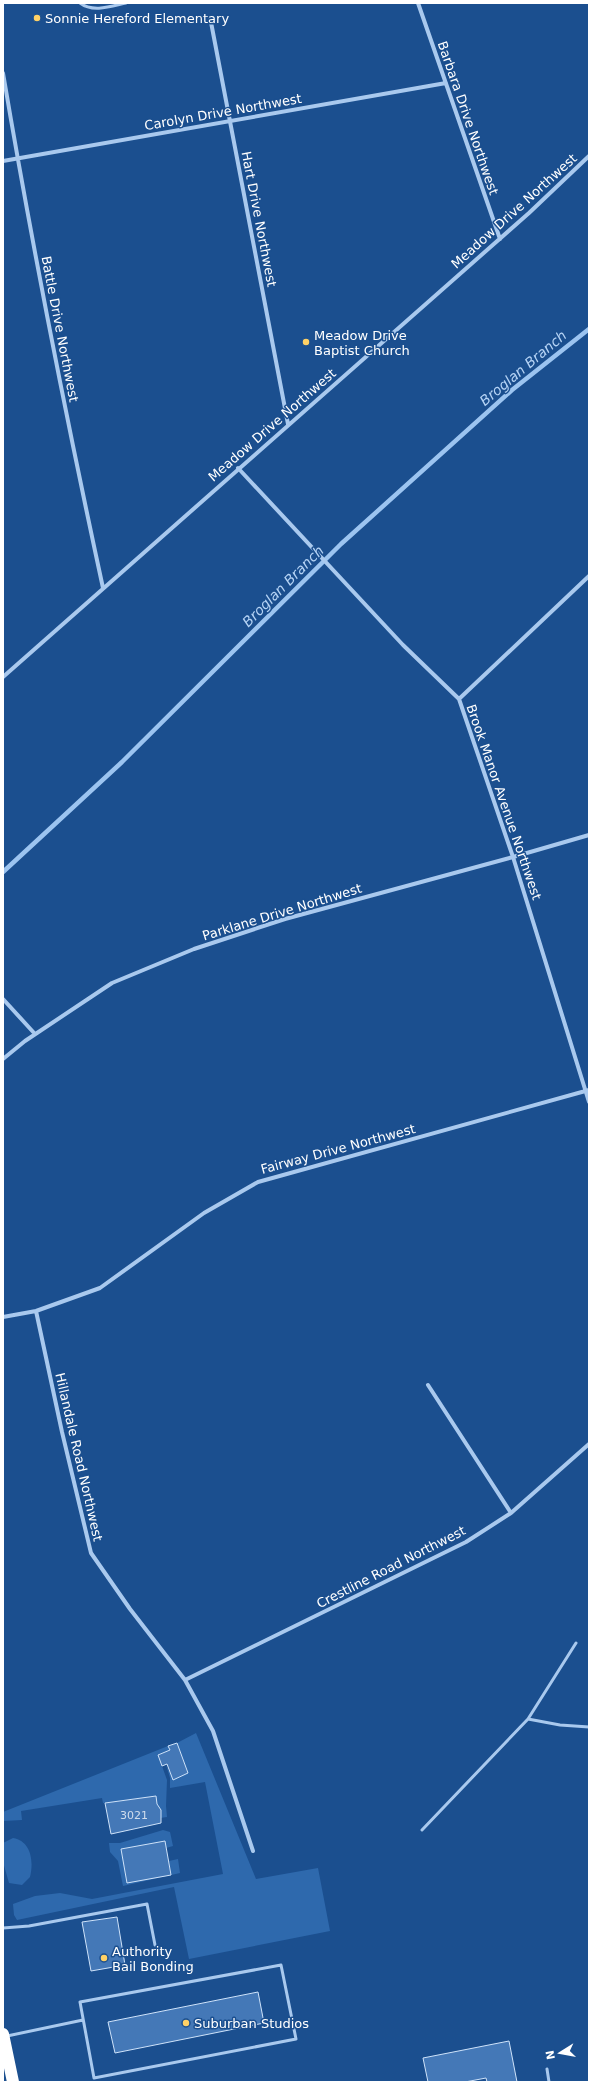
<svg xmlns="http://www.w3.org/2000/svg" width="592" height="2085" font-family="'DejaVu Sans',sans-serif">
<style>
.green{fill:#2e69ad}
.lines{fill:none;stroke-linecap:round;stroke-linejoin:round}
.stream{stroke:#9cc4f0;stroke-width:4.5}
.building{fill:#4478b7;stroke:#cfe3fa}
.lane{stroke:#a9c9ee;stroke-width:3}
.street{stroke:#a9c9ee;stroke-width:4}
.highway{stroke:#fff;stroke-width:12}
.poi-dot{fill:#ffd166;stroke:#1b4f8f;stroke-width:1.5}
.labels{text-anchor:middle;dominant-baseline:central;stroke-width:3;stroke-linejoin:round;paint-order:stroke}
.number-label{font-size:11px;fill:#d0dded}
.poi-label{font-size:13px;fill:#fff;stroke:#1b4f8f;text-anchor:start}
.street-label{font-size:13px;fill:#fff;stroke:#1b4f8f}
.water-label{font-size:14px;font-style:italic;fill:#b5d3f5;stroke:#1b4f8f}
</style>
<rect width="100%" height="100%" fill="#1b4f8f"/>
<path class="green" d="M196 1733 256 1879 318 1868 330 1931 189 1959 174 1887 17 1920 14 1915 13 1904 35 1896 60 1893 92 1899 223 1874 205 1782 170 1788V1778L166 1765 173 1779 188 1773 177 1743Z
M168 1746 170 1750 158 1755 167 1780 166 1806 167 1817 160 1818 161 1810 157 1804 155 1796 105 1803H103L102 1798 21 1811 22 1820 3 1821V1812Z
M163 1830 170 1832 173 1846 166 1848 165 1841 121 1849 127 1882 171 1875 169 1861 178 1859 180 1873 123 1886 118 1861 110 1852 109 1843H120Z
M13 1838C31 1841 34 1861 30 1877L22 1885 9 1883 3 1862V1843Z"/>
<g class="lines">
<path class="stream" d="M3 872 122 762 341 544 512 390 589 329"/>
</g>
<path class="building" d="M177 1743 188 1773 173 1780 167 1764 162 1766 158 1755 170 1750 168 1746Z
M156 1796 157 1804 161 1810V1823L111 1834 105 1803Z
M165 1841 171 1875 127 1883 121 1849Z
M117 1917 125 1965 91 1971 82 1922Z
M258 1992 264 2023 115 2053 108 2022Z
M509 2041 517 2082H487L486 2078 465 2082H428L423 2058Z"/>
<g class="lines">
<path class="lane" d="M80 3C93 13 112 6 126 3
M528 1719 576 1643
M422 1830 528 1719 560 1725 589 1727
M3 1928 29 1926 147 1904 155 1945
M281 1965 296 2039 94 2078 80 2002Z
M7 2036 83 2020
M547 2069 549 2082"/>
<path class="street" d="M418 3 500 239
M210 17 288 424
M3 73C32 245 66 417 103 588
M3 161 446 83
M238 468 403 645 459 699 513 857 589 1102
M3 677 529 213 589 156
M459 699 589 576
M3 999 35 1034
M3 1059 25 1041 112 983 194 949 285 919 513 857 589 835
M36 1311 62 1432 91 1553 130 1609 185 1680 213 1731 253 1851
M3 1317 36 1311 100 1288 204 1213 258 1182 589 1090
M428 1385 511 1513
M185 1680 466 1542 511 1513 589 1444"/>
<path class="highway" d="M3 2034 13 2082"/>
</g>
<g class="poi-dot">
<circle cx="37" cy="18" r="4"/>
<circle cx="306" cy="342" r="4"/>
<circle cx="104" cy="1958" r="4"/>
<circle cx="186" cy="2023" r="4"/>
</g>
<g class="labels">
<g class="number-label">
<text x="134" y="1815">3021</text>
</g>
<g class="poi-label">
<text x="45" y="18">Sonnie Hereford Elementary</text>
<text x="314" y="335">Meadow Drive<tspan x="314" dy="15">Baptist Church</tspan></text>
<text x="112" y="1951">Authority<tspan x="112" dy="15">Bail Bonding</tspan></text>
<text x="194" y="2023">Suburban Studios</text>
</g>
<g class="street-label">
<text transform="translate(223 112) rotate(-10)">Carolyn Drive Northwest</text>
<text transform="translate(468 118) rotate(71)">Barbara Drive Northwest</text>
<text transform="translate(514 211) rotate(-42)">Meadow Drive Northwest</text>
<text transform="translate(259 219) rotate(79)">Hart Drive Northwest</text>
<text transform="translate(60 329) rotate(79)">Battle Drive Northwest</text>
<text transform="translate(272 425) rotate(-41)">Meadow Drive Northwest</text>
<text transform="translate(504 802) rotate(71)">Brook Manor Avenue Northwest</text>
<text transform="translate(282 912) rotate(-17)">Parklane Drive Northwest</text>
<text transform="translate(338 1149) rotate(-15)">Fairway Drive Northwest</text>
<text transform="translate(79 1457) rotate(77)">Hillandale Road Northwest</text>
<text transform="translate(391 1567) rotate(-27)">Crestline Road Northwest</text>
</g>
<g class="water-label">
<text transform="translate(523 368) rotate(-40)">Broglan Branch</text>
<text transform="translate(283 586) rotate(-45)">Broglan Branch</text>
</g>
</g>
<rect width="592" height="2085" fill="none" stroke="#ffffff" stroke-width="8"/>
<g transform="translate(560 2053) rotate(259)" stroke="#1b4f8f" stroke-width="3" paint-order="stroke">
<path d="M0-3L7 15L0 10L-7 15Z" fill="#ffffff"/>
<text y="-6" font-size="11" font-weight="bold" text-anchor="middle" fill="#ffffff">N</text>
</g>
</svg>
